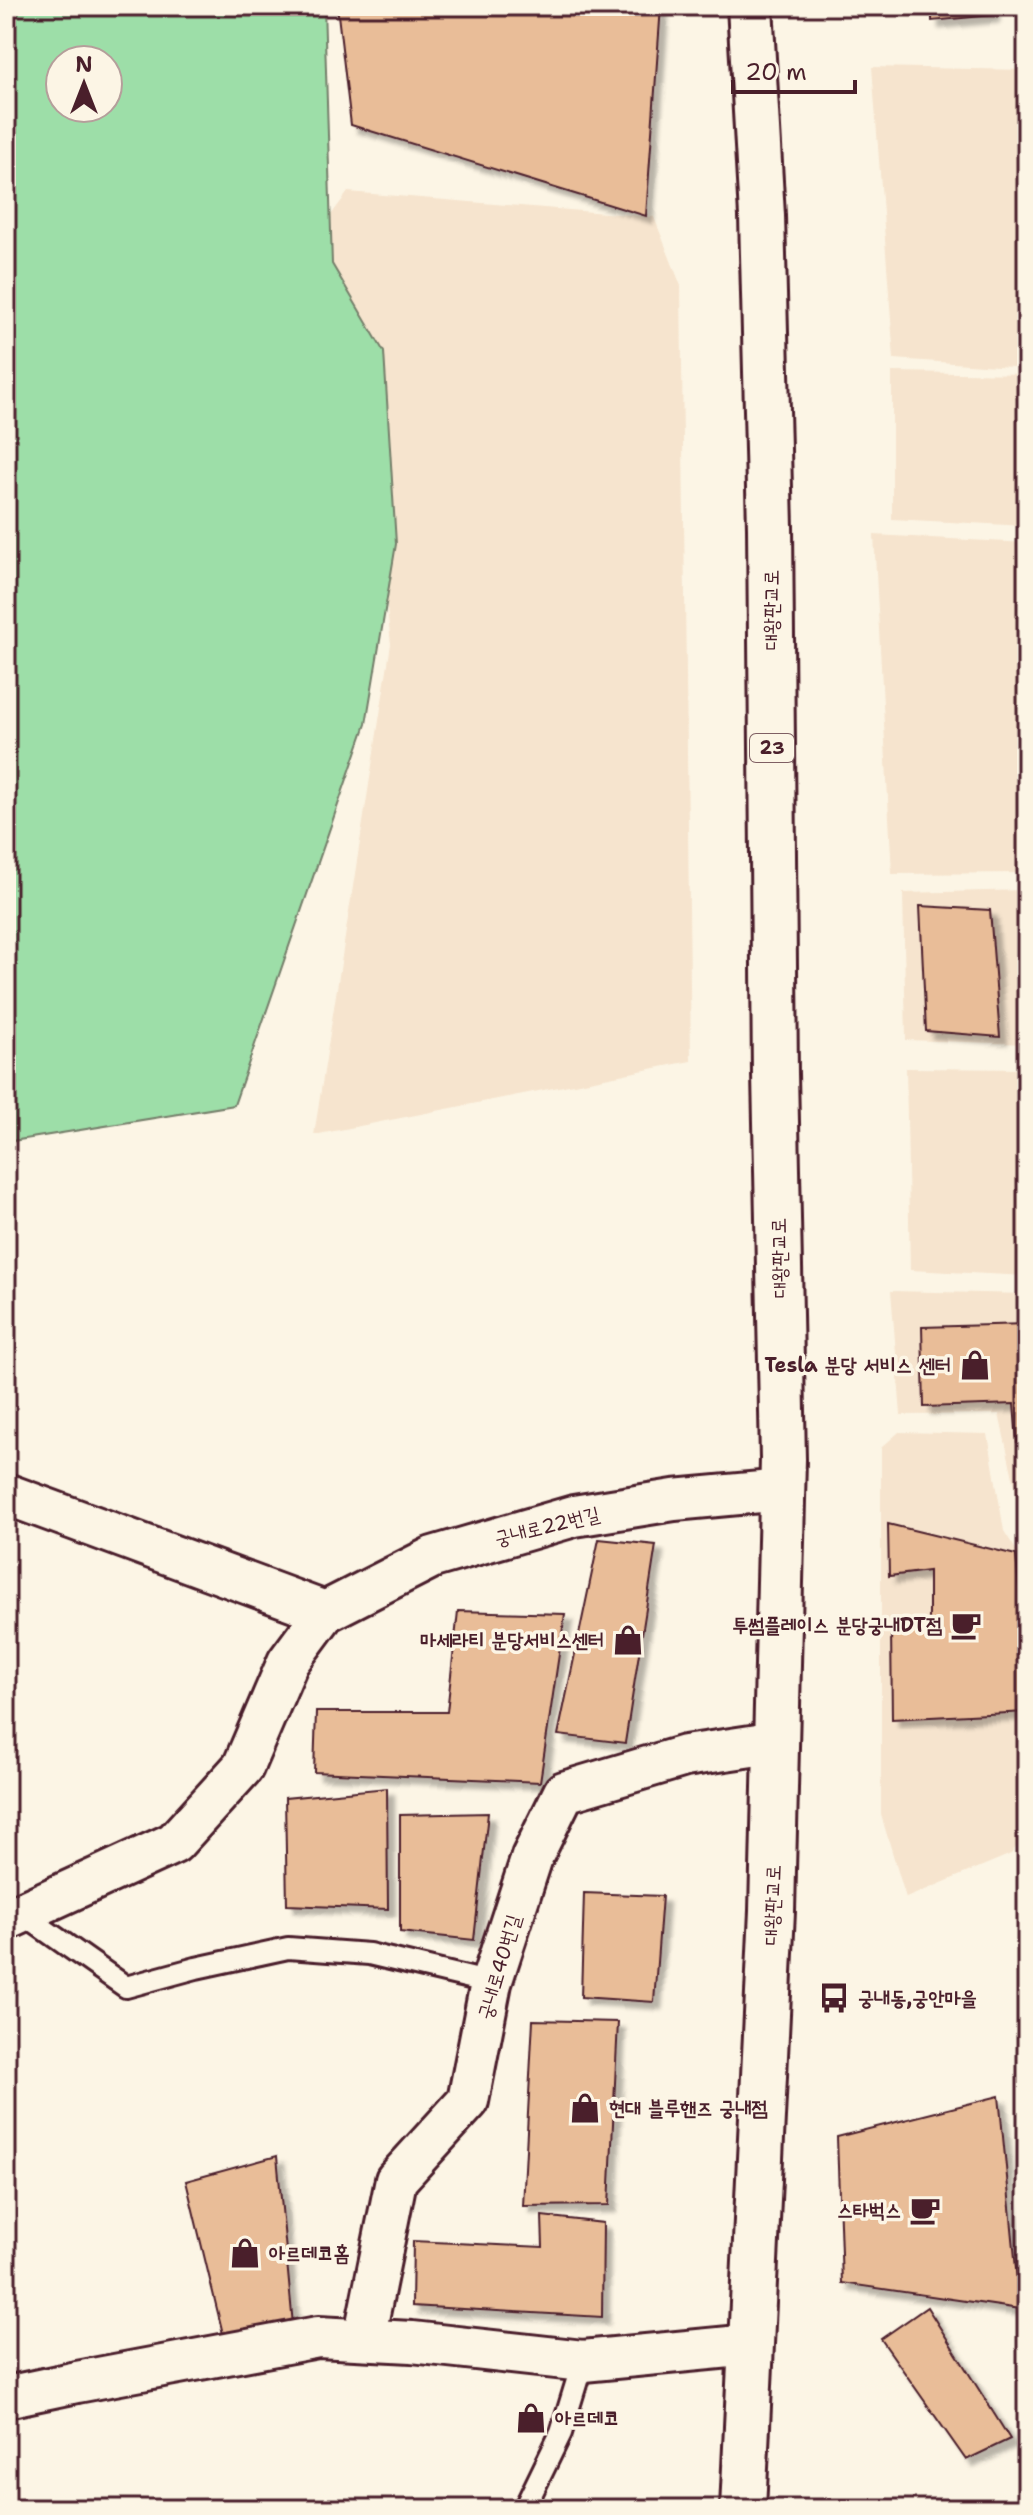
<svg xmlns="http://www.w3.org/2000/svg" width="1033" height="2515" font-family="'Shantell Sans','Poor Story',sans-serif">
<style>
.built{fill:#f6e4ce}
.green{fill:#9ddea8;stroke:#747e6a;stroke-width:2;fill-rule:evenodd}
.building{fill:#e9bd98;stroke:#4a1f2b;stroke-width:2;filter:url(#shadow)}
.lines{fill:none;stroke-linecap:round;stroke-linejoin:round}
.lane-casing{stroke:#4a1f2b;stroke-width:26}
.street-casing{stroke:#4a1f2b;stroke-width:46}
.primary-casing{stroke:#4a1f2b;stroke-width:50}
.lane{stroke:#fcf5e5;stroke-width:20}
.street{stroke:#fcf5e5;stroke-width:40}
.primary{stroke:#fcf5e5;stroke-width:44}
.labels{text-anchor:middle;dominant-baseline:central;stroke-width:7;stroke-linejoin:round;paint-order:stroke}
.shield{fill:#fcf5e5;stroke:#7f5f63;stroke-width:2}
.shield-label{font-size:18px;font-weight:bold;fill:#4a1f2b}
.street-label{font-size:20px;fill:#4a1f2b;stroke:#fcf5e5}
.poi-label{font-size:20px;font-weight:bold;fill:#4a1f2b;stroke:#fcf5e5;text-anchor:end}
</style>
<defs>
<filter id="shadow"><feDropShadow dx="7" dy="7" stdDeviation="2" flood-color="#0004"/></filter>
</defs>
<rect width="100%" height="100%" fill="#fcf5e5"/>
<filter id="ink" filterUnits="userSpaceOnUse"><feTurbulence type="fractalNoise" baseFrequency=".0125" numOctaves="2"/><feDisplacementMap in="SourceGraphic" scale="16" xChannelSelector="R" yChannelSelector="G"/><feConvolveMatrix kernelMatrix="1 2 1 2 8 2 1 2 1" color-interpolation-filters="sRGB"/></filter>
<g filter="url(#ink)">
<path class="built" d="M872 67 1027 70V368L894 359Z
M348 192 654 217 681 286 691 1061 314 1135 391 644 362 387 303 253Z
M892 372 1027 374V526L892 519Z
M874 535 1027 543V873L892 874Z
M1027 890V1044L906 1040 903 893Z
M906 1068 1027 1069V1276L910 1270Z
M891 1291 1027 1294V1541L999 1414 901 1415Z
M899 1432 988 1434 1004 1531 1027 1567V1832L1011 1854 906 1898 881 1815V1448Z"/>
<path class="green" d="M6 6H324L332 264 384 352 396 544 366 724 234 1105 6 1142ZM60 60H108V108H60Z"/>
<path class="building" d="M337 6H661L646 216 351 125Z
M932 6H992V15L932 21Z
M1026 382H1027V530H1025Z
M920 906 990 910 1000 1037 926 1031Z
M1027 1324V1441L1017 1442 1014 1404 924 1407 922 1327Z
M888 1524 1016 1555 1027 1679V1712L892 1719 891 1628 929 1621V1571L889 1576Z
M599 1539 656 1545 625 1743 558 1735Z
M458 1611 565 1614 540 1782 314 1772 316 1712H447Z
M387 1788 388 1909 287 1905 285 1798Z
M488 1813 474 1940 400 1932V1815Z
M584 1893 662 1896 654 2002 581 1997Z
M533 2020 618 2022 609 2205 523 2206Z
M999 2096 1020 2309 842 2283 837 2137Z
M277 2156 293 2325 223 2334 186 2181Z
M542 2216 603 2223 602 2317 412 2306 413 2241 543 2247Z
M927 2307 1010 2439 966 2460 881 2339Z"/>
<g class="lines">
<g class="lane-casing">
<path id="lane" d="M21 1913 126 1987 196 1968 288 1948 369 1954 491 1983
M524 2509 561 2433 583 2361"/>
</g>
<g class="street-casing">
<path id="street" d="M6 1494 325 1612
M6 1920 174 1843 243 1767 288 1662 325 1612 433 1557 574 1516 674 1500 783 1490
M364 2339 396 2180 468 2101 491 1983 532 1857 564 1792 685 1756 778 1742
M6 2397 77 2382 318 2337 412 2342 583 2361 751 2345"/>
</g>
<g class="primary-casing">
<path id="primary" d="M743 2509 772 1911 783 1459 775 1074 770 527 762 216 750 6"/>
</g>
<use href="#lane" class="lane"/>
<use href="#street" class="street"/>
<use href="#primary" class="primary"/>
</g>
</g>
<defs>
<g id="shop-bare" transform="scale(2.4)"><path d="M-5-2.5h2.3a2.7 3.5 0 0 1 5.4 0H5L5.5 6h-11ZM-1.5-2.5h3a1.5 2.3 0 0 0-3 0Z" fill="#4a1f2b" stroke="#fcf5e5" stroke-width="2.5" paint-order="stroke"/></g>
<g id="cafe-bare" transform="scale(2.4)"><path d="M-5.5-4.5H6V0H3Q3 3.5 0 3.5H-2.5Q-5.5 3.5-5.5 0ZM3-3.2v2h1.7v-2ZM-6 4.5H4V6H-6Z" fill="#4a1f2b" stroke="#fcf5e5" stroke-width="2.5" paint-order="stroke"/></g>
<g id="bus-bare" transform="scale(2.4)"><path d="M-5-6H5V4H4V6H2V4H-2V6H-4V4H-5ZM-3.5-4V0h7V-4ZM-3.5 1.2v1.5H-2V1.2ZM2 1.2v1.5H3.5V1.2Z" fill="#4a1f2b" stroke="#fcf5e5" stroke-width="2.5" paint-order="stroke"/></g>
</defs>
<g fill-rule="evenodd">
<use href="#shop-bare" x="975" y="1365"/>
<use href="#cafe-bare" x="966" y="1625"/>
<use href="#shop-bare" x="628" y="1640"/>
<use href="#bus-bare" x="834" y="1998"/>
<use href="#shop-bare" x="585" y="2108"/>
<use href="#cafe-bare" x="925" y="2210"/>
<use href="#shop-bare" x="245" y="2253"/>
<use href="#shop-bare" x="531" y="2418"/>
</g>
<g class="labels">
<rect class="shield" x="750" y="734" width="44" height="28" rx="6"/>
<g class="shield-label">
<text x="772" y="748">23</text>
</g>
<g class="street-label">
<text transform="translate(771 610) rotate(-90)">대왕판교로</text>
<text transform="translate(779 1258) rotate(-91)">대왕판교로</text>
<text transform="translate(547 1526) rotate(-14)">궁내로22번길</text>
<text transform="translate(772 1905) rotate(-88)">대왕판교로</text>
<text transform="translate(499 1967) rotate(-74)">궁내로40번길</text>
</g>
<g class="poi-label">
<text x="951" y="1365">Tesla 분당 서비스 센터</text>
<text x="942" y="1625">투썸플레이스 분당궁내DT점</text>
<text x="604" y="1640">마세라티 분당서비스센터</text>
<text x="858" y="1998" text-anchor="start">궁내동,궁안마을</text>
<text x="609" y="2108" text-anchor="start">현대 블루핸즈 궁내점</text>
<text x="901" y="2210">스타벅스</text>
<text x="269" y="2253" text-anchor="start">아르데코홈</text>
<text x="555" y="2418" text-anchor="start">아르데코</text>
</g>
</g>
<rect width="1033" height="2515" fill="none" stroke="#fcf5e5" stroke-width="32"/>
<rect x="16" y="16" width="1001" height="2483" fill="none" stroke="#4a1f2b" stroke-width="3" filter="url(#ink)"/>
<g transform="translate(84 84)"><circle r="38" fill="#fcf5e5" stroke="#b59f9b" stroke-width="2"/>
<path d="M0-6L14 30L0 20L-14 30Z" fill="#4a1f2b"/>
<text y="-12" font-size="22" font-weight="bold" text-anchor="middle" fill="#4a1f2b">N</text>
</g>
<path d="M733 80v12h122v-12" fill="none" stroke="#4a1f2b" stroke-width="4"/>
<text x="745" y="80" font-size="24" fill="#4a1f2b" stroke="#fcf5e5" stroke-width="6" paint-order="stroke">20 m</text>
</svg>
